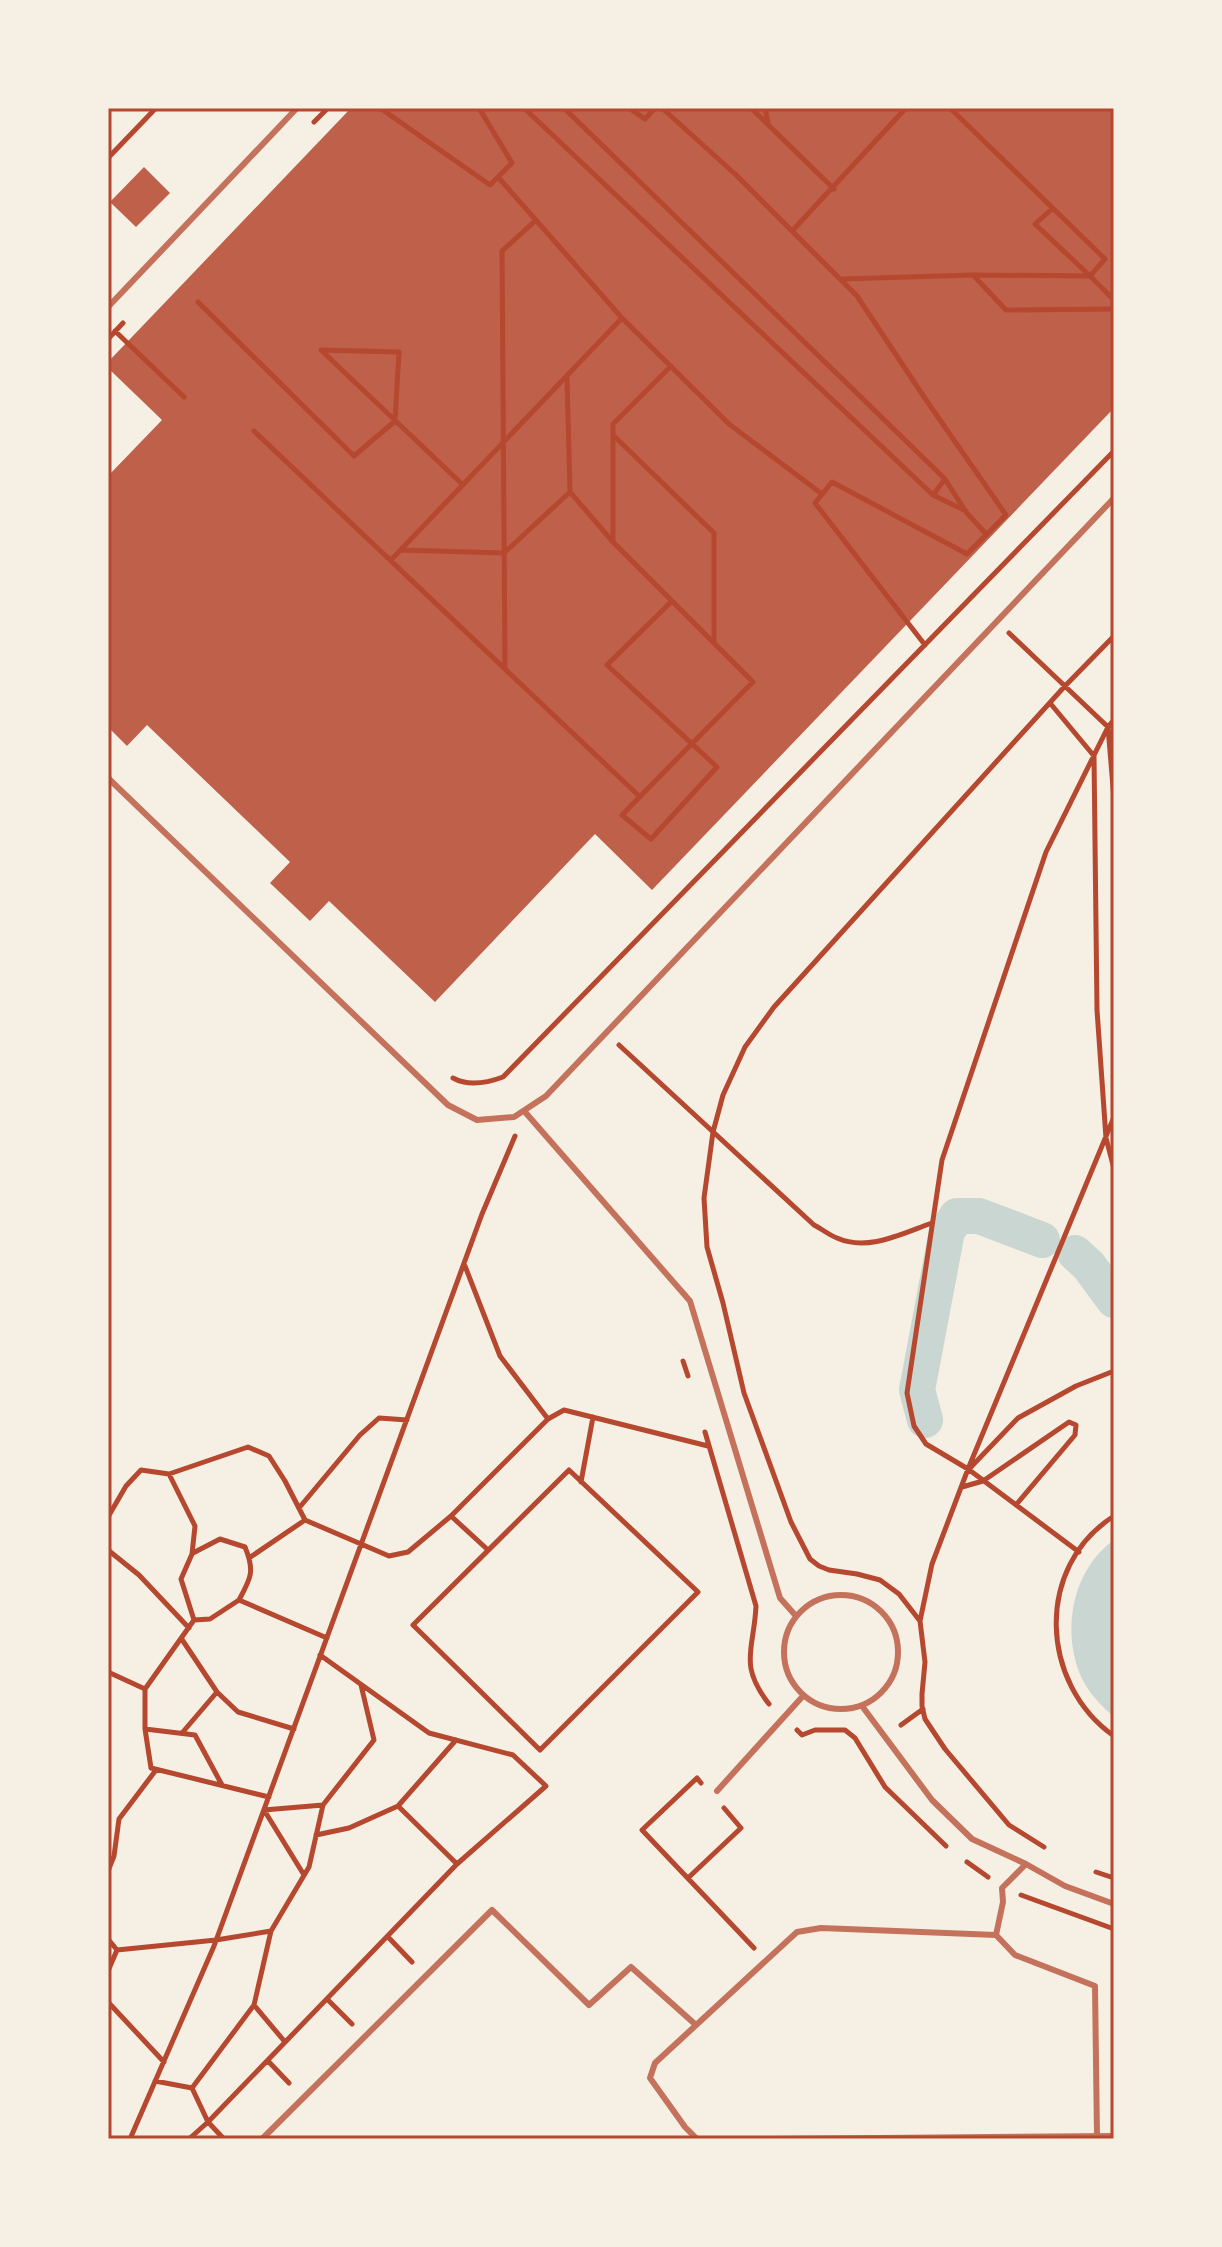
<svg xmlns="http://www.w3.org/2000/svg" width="1222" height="2247" font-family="Arial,sans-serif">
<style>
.water{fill:#c9d6d2}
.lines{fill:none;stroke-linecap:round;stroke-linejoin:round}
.canal{stroke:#c9d6d2;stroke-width:36}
.building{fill:#bf614a}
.path{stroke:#b5482f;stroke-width:5}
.service{stroke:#c5725c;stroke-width:6}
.neatline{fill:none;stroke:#b5482f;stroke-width:3}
</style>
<rect width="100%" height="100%" fill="#f6efe4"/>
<path class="water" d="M1114 1540V1717C1100 1705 1086 1690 1079 1672 1062 1627 1073 1569 1114 1540Z"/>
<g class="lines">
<path class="canal" d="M1075 1253 1089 1266 1114 1300
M925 1420 917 1390 947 1231 957 1216H979L1042 1240"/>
</g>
<path class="building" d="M351 108H1114V408L652 890 595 834 435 1002 329 901 310 921 270 883 290 862 147 725 127 746 108 727V476L162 420 108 368V362Z
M144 167 170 193 136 227 110 202Z"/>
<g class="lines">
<path class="path" d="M380 108 490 185 512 163 479 108
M524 108 933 495 945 479 564 108
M629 108 645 119 655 108
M662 108 735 174 857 296 924 397 1006 515 967 554 832 482 815 503 925 645
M751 108 834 189
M765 108 768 123
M950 108 1105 259 1090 276 1114 300
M314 122 328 108
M108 158 156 108
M498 177 622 318 729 424 822 494
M1052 209 1035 224 1089 275
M793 230 906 108
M974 276 1006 310 1114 309
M843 279 973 275 1090 276
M198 302 354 456 395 421 399 352 321 350 463 485
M115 331 184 397
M108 339 123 323
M254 431 640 797
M613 435 714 533V643
M945 479 966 512 986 534
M570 492 613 542 753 682C709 726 665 771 622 815L651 839 717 767 607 665 672 601
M933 495 966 511
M613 541V424L671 366
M401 550 504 553 570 492 567 377
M391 560 622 318
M1009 633 1108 727 1046 852 942 1160 907 1393 914 1426 926 1444 968 1469 1079 1552
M505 668 502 251 536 220
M1050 703 1094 756 1097 1010 1106 1138 1114 1169
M1114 720 1108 727 1114 799
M619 1045 814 1225C822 1229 829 1235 837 1238 868 1252 903 1233 932 1223
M453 1078C469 1087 487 1083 503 1077L1114 451
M683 1361 688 1376
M548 1419 564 1410 708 1446
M705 1432 756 1606C754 1650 738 1664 769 1704
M971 1467 1018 1418 1076 1386 1114 1371
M569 1470 698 1592 540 1750 413 1625Z
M169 1474 248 1447 269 1456 285 1481 305 1520
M581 1482 593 1417
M962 1487 983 1481 1069 1422 1076 1425 1075 1435 1016 1505
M299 1508 360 1435 379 1418 407 1420
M451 1516 548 1419 500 1356 465 1266
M1114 1516C1034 1567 1040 1684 1114 1736
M108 1517 126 1486 141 1470 169 1474 195 1526 192 1554 181 1579 194 1620
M108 1550 139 1575 189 1628
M193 1553 220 1539 245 1547C255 1571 251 1578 239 1600
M249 1558 305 1520 389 1556 408 1552 451 1516 488 1550
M920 1621 899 1594 880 1580 857 1574 829 1570 819 1566 810 1559 791 1522 744 1393 723 1303 707 1247 704 1198 713 1132 723 1095 745 1047 774 1007 1065 686 1114 636
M181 1638 217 1692 238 1712 294 1729
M320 1655 429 1733 513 1755 546 1786 457 1864 398 1806 456 1740
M108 1672 145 1689
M901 1725 923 1709
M145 1729 195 1735 222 1785
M797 1730 802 1735 815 1730H845L855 1738 885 1787 946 1846
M182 1733 217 1692
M701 1783 697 1778 642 1830 754 1948
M269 1797 151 1768 145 1729V1689L194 1620 210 1619 239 1600 327 1638
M316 1835 349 1828 398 1806
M1044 1847 1009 1825 945 1749 925 1719 922 1706V1694L925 1662 920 1621 932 1564 968 1469 1114 1117
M967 1862 988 1877
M108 1871 114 1856 119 1819 156 1770
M1096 1872 1114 1878
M304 1875 264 1810 323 1805
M688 1878 741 1828 724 1808
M1021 1895 1114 1929
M388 1937 412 1962
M108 1939 117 1950 216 1940 271 1931 309 1867 323 1805 374 1740 361 1685
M108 1971 117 1950
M327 1999 352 2024
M108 2002 164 2062
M254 2005 285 2042
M268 2061 289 2083
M155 2081 192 2088
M130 2139 214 1946 482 1214 515 1136
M189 2139 208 2122 192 2088 254 2005 271 1931
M224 2139 208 2122 457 1864"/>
<path class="service" d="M108 307 297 108
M108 778 448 1105 477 1120 514 1117 546 1096 1114 498
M525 1112 690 1301 780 1598 796 1616
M784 1652a57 57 0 1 1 114 0a57 57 0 1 1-114 0Z
M862 1706 932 1800 972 1839 1026 1864 1065 1886 1114 1904
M717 1791 803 1696
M996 1935 1015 1955 1095 1986 1097 2136
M262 2139 492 1910 589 2005 631 1967 696 2025
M697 2139 685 2127 650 2078 655 2063 797 1932 821 1928 996 1935 1003 1902 1002 1888 1026 1864
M770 2139 1114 2136"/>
</g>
<rect width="1222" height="2247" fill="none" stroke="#f6efe4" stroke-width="220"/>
<rect x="110" y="110" width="1002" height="2027" class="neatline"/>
</svg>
